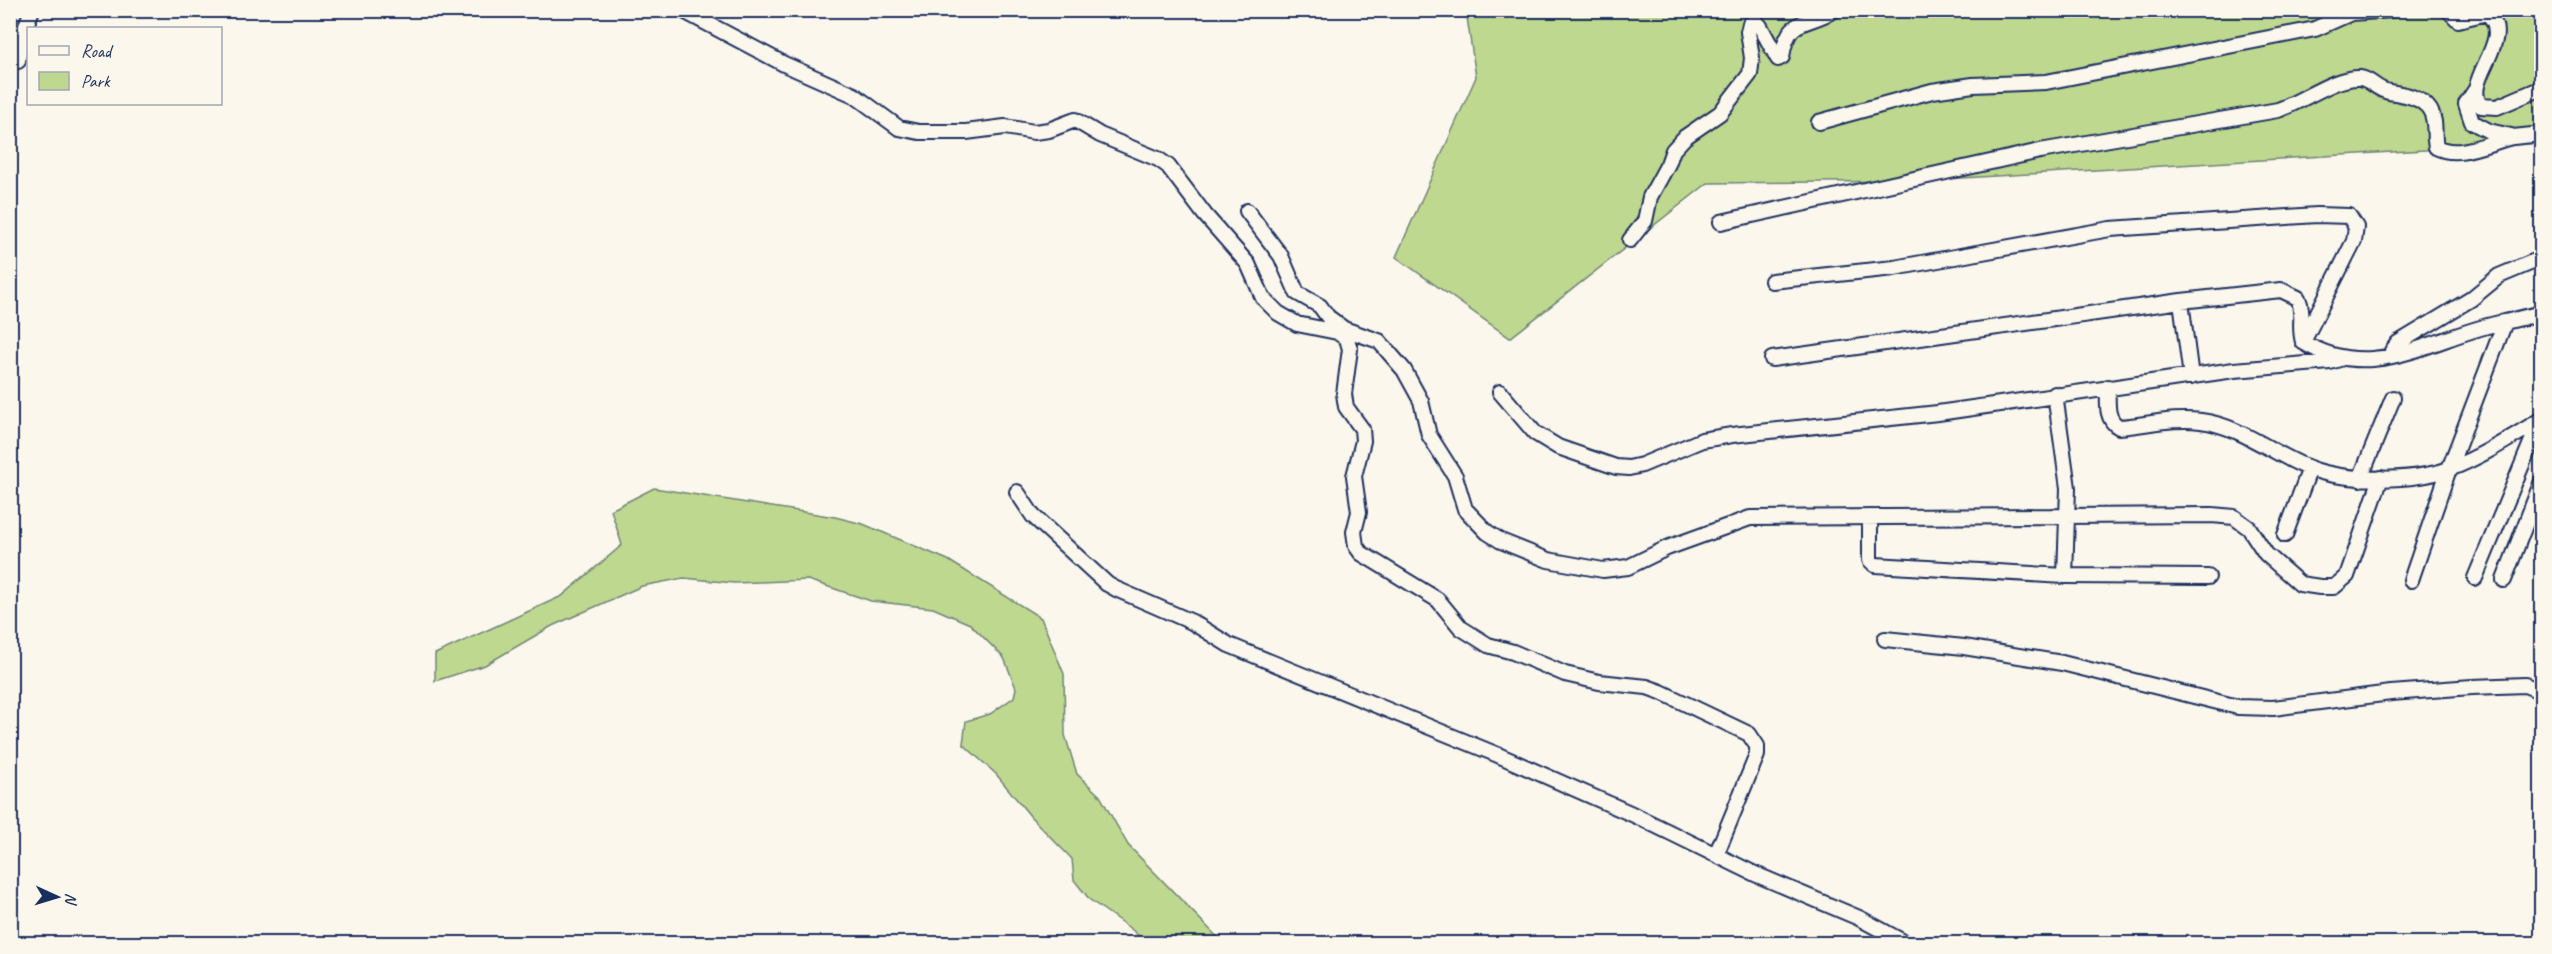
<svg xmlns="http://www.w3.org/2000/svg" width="2552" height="954" font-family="Caveat,sans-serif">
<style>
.green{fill:#bfd88f;stroke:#6d8476;stroke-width:1.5}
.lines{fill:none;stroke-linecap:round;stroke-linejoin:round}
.minor-casing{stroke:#1b2f5e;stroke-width:18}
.minor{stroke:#fbf7ec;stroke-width:14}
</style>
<rect width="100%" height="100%" fill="#fbf7ec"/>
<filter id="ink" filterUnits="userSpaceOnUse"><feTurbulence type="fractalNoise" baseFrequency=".0167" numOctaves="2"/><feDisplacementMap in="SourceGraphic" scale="12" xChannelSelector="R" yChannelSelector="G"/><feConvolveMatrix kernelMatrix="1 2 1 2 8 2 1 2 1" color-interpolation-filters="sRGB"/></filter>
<g filter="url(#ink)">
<path class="green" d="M1466 11H2541V143L1913 181 1708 183 1510 338 1396 257 1476 77Z
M654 488 835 517 863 524 948 560 1041 618 1064 674 1065 735 1077 774 1100 796 1128 845 1223 943H1147L1131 929 1090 900 1074 880 1072 859 1031 817 996 774 963 744 966 721 990 714 1014 697 1016 688 1004 658 970 624 933 608 871 601 808 580 734 583 684 578 642 586 552 626 485 665 435 681V654L562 596 622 545 611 510Z"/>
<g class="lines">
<g class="minor-casing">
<path id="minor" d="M682 10 784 64 854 95 899 128 919 132H966L1005 127 1034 132 1049 130 1075 120 1100 135 1158 159 1168 166 1205 215 1248 264 1263 298 1278 313 1297 324 1337 332 1347 339 1350 349 1344 394 1346 407 1362 429 1363 441 1354 476 1359 512 1354 532 1356 546 1361 553 1438 600 1461 628 1488 645 1513 652 1565 674 1599 682 1647 687 1661 692 1749 734 1757 746V755L1716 855
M2448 10 2458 20 2487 13C2517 39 2460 81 2481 106L2497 107 2542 88
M18 61 22 36 32 10
M2476 89 2466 104 2472 122 2489 131 2511 136
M1819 122 1932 91 1973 85 2046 82 2315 29 2351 13 2393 10
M1247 211 1281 256 1297 293 1320 306 1328 317 1344 329 1379 341 1404 370 1421 401 1429 435 1455 476 1465 509 1487 532 1501 541 1548 560 1603 570 1628 567 1667 548 1750 518 2212 515 2234 517 2249 528 2266 554 2300 584 2320 587H2334L2347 576 2381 478
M1721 222 2040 151 2278 110C2302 102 2336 76 2360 78 2371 79 2376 90 2389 92 2403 94 2422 97 2430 110 2437 121 2433 135 2436 147 2459 159 2489 142 2513 137 2523 136 2532 135 2542 134
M1630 240 1645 221 1650 197 1668 164 1673 150 1685 137 1720 113 1750 74 1752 58 1748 32 1750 24 1756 22 1760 26 1778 59 1782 57C1788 16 1805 27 1834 10
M1772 281 1894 268 2110 229 2317 215 2349 216 2356 227 2354 241 2303 342
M2181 301 2191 377
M2392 356V351L2398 343 2471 299 2499 276 2542 258
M1772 359 2181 301 2281 290 2298 298C2305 314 2298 325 2303 342 2374 386 2436 334 2505 322
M2108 387C2108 401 2105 420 2119 427 2147 425 2173 417 2201 421 2241 426 2273 454 2309 468 2345 482 2413 482 2449 469 2479 458 2514 436 2542 419
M1500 392 1535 433 1558 447 1616 467 1629 468 1642 465 1702 440 1732 435 1938 413 2234 370 2330 362 2343 358
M2055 394 2068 488 2065 576
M2360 479 2393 398
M1017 492 1033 516 1107 584 1116 589 1192 622 1229 645 1498 755 1632 814 1755 874 1859 918 1907 944
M1870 517V560L1875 565 2065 576 2208 577
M2285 535 2310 468
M2475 578 2541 419
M2411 580 2449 469 2505 322 2542 313
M2504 580 2542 481
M1885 639 1964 647 2062 663 2238 707 2273 708 2391 693 2472 687 2525 685 2542 692"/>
</g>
<use href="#minor" class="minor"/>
</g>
</g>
<rect width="2552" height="954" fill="none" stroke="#fbf7ec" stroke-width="36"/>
<rect x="18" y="18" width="2516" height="918" fill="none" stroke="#1b2f5e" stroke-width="2" filter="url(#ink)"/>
<rect x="27" y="27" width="195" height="78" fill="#fbf7ec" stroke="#a1a7b3" stroke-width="1.5"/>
<rect x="39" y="46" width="30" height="9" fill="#fbf7ec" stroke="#a1a7b3" stroke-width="1.5"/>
<text x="81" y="57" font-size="18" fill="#1b2f5e">Road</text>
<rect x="39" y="72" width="30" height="18" fill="#bfd88f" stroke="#a1a7b3" stroke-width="1.5"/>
<text x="81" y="87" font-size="18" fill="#1b2f5e">Park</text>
<g transform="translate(57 897) rotate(94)" stroke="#fbf7ec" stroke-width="4.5" paint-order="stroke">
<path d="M0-4.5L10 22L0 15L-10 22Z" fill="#1b2f5e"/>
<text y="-9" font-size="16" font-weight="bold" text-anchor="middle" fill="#1b2f5e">N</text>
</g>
</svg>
